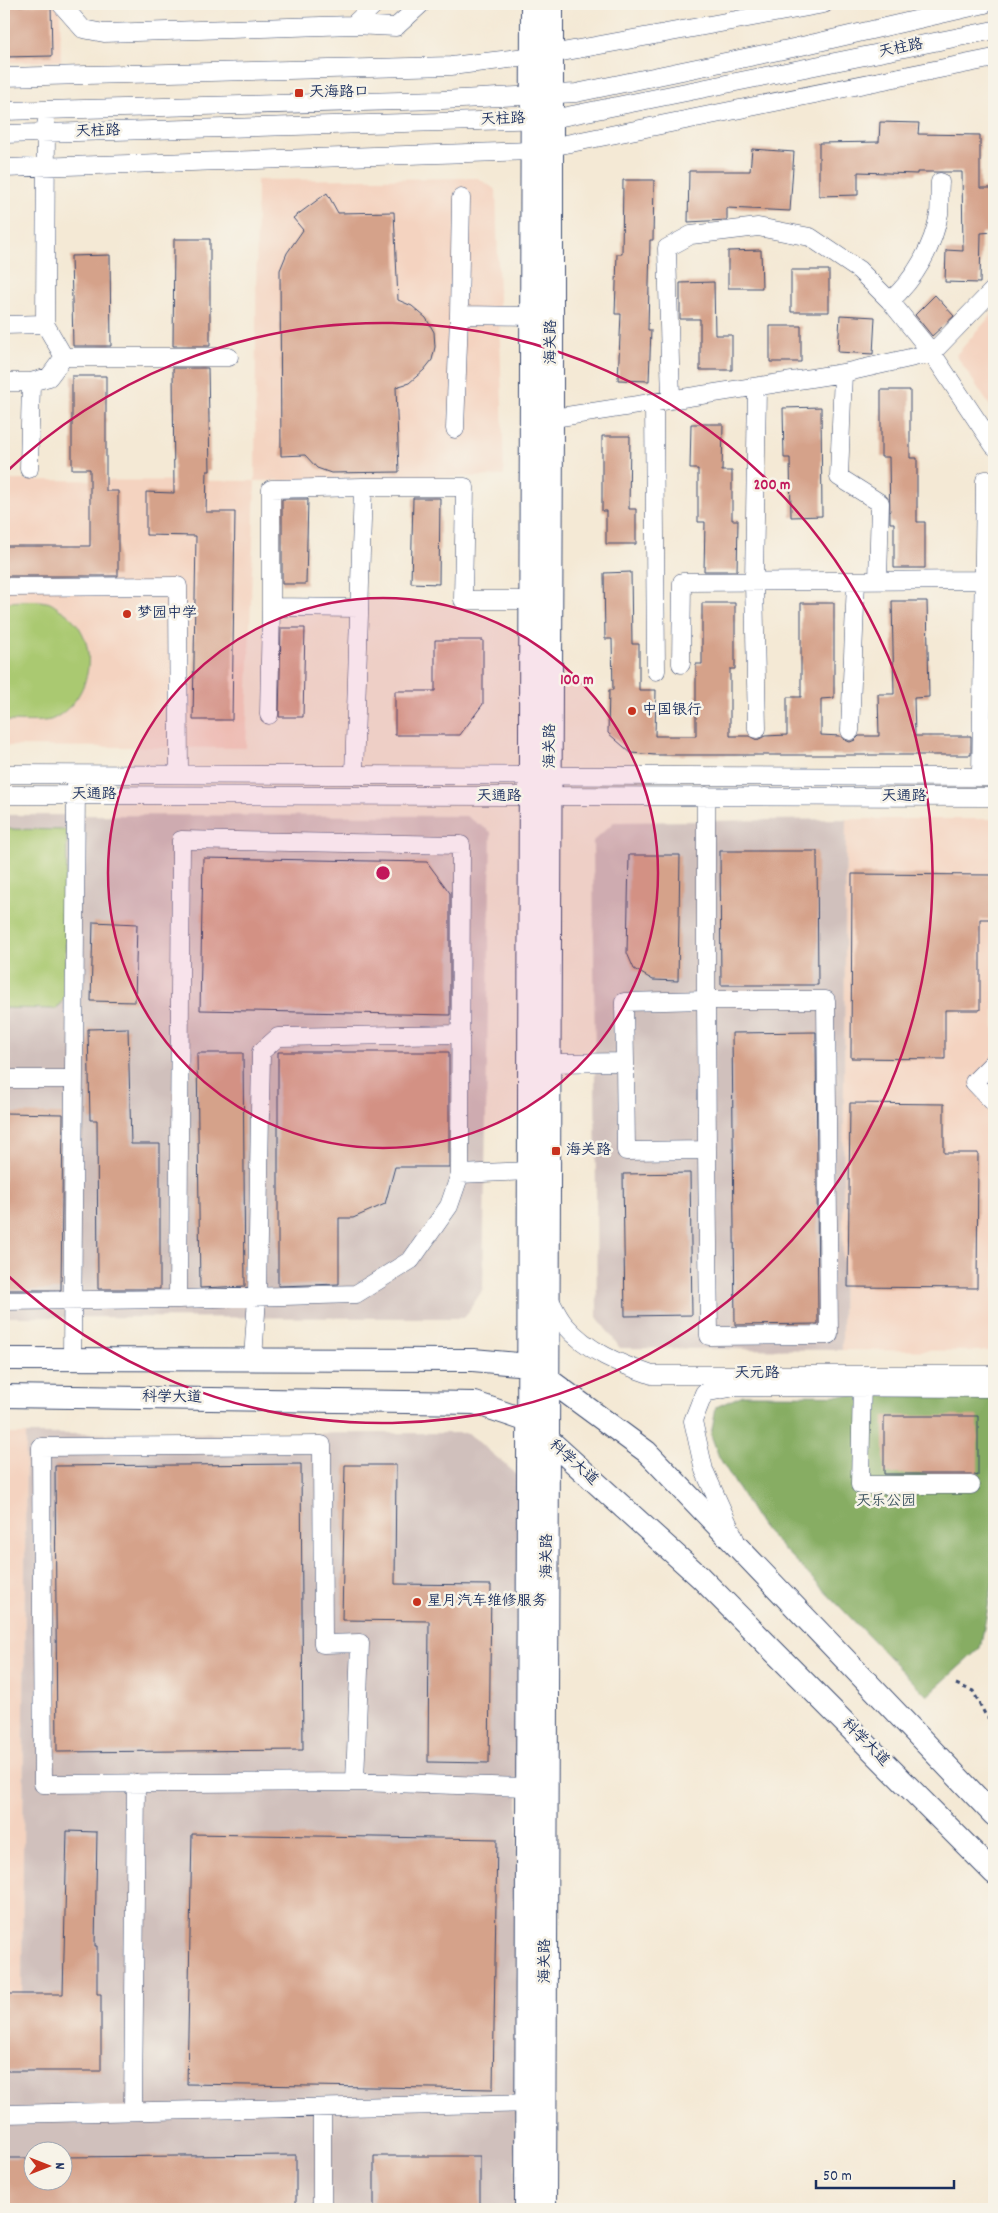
<svg xmlns="http://www.w3.org/2000/svg" width="998" height="2213" font-family="Dekko,'LXGW WenKai TC',sans-serif">
<style>
.built{fill:#f4d3c0}
.industrial{fill:#d0c0bc;fill-rule:evenodd}
.green{fill:#aac971;stroke:#627c68}
.forest{fill:#87ad63;stroke:#516e60}
.building{fill:#d5a28a}
.lines{fill:none;stroke-linecap:round;stroke-linejoin:round}
.minor-casing{stroke:#3c4b70;stroke-width:19}
.major-casing{stroke:#3c4b70;stroke-width:24}
.path{stroke:#3c4b70;stroke-width:3;stroke-dasharray:4 4;stroke-linecap:butt}
.minor{stroke:#fff;stroke-width:18}
.major{stroke:#fff;stroke-width:22}
.ring{fill:none;stroke:#c2185b;stroke-width:2.5}
.poi-dot{fill:#c8321e;stroke:#f7f3e8;stroke-width:2}
.labels{text-anchor:middle;dominant-baseline:central;stroke-width:5;stroke-linejoin:round;paint-order:stroke}
.street-label{font-size:15px;fill:#1b2f5e;stroke:#f7f3e8}
.poi-label{font-size:15px;fill:#1b2f5e;stroke:#f7f3e8;text-anchor:start}
.park-label{font-size:15px;fill:#3f5663;stroke:#f7f3e8}
.centre{fill:#c2185b;stroke:#f7f3e8;stroke-width:2.5}
.ring-label{font-size:15px;text-anchor:middle;font-weight:bold;fill:#c2185b;stroke:#f7f3e8;stroke-width:5;stroke-linejoin:round;paint-order:stroke}
</style>
<rect width="100%" height="100%" fill="#f7f3e8"/>
<filter id="ink" filterUnits="userSpaceOnUse"><feTurbulence type="fractalNoise" baseFrequency=".02" numOctaves="2"/><feDisplacementMap in="SourceGraphic" scale="10" xChannelSelector="R" yChannelSelector="G"/><feConvolveMatrix kernelMatrix="1 2 1 2 8 2 1 2 1" color-interpolation-filters="sRGB"/></filter>
<filter id="wash" filterUnits="userSpaceOnUse"><feTurbulence type="fractalNoise" baseFrequency=".0096" numOctaves="4" result="noise"/><feDisplacementMap in="SourceGraphic" scale="20" xChannelSelector="R" yChannelSelector="G"/><feGaussianBlur stdDeviation="1.12" result="paint"/><feColorMatrix in="noise" values="0 0 0 0 0 0 0 0 0 0 0 0 0 0 0 0 0 1.4 0 .05"/><feComposite in="paint" operator="in"/></filter>
<g filter="url(#wash)">
<rect width="100%" height="100%" fill="#f4e9d5"/>
<path class="built" d="M4 4H60L61 61 4 62Z
M478 178 496 190 504 476 255 481 246 748 4 746V480L255 481 257 180Z
M994 312V412L956 355Z
M846 819H994V1351L842 1350Z
M4 1434H26L22 1994H4Z"/>
<path class="industrial" d="M4 815 466 816 491 832 483 1289 464 1318 4 1317Z
M846 819 842 1350 620 1348 597 1317 593 841 614 822Z
M468 1433 521 1478 515 2209H4V1994L22 1993 26 1434ZM32 2150H62V2180H32Z"/>
<path class="green" d="M4 602C17 602 33 599 46 602 50 602 55 606 59 609 102 632 96 697 53 719 45 723 15 721 4 721Z
M4 829 67 830 65 997 56 1009 4 1008Z"/>
<path class="forest" d="M743 1395 994 1396V1577L980 1648 927 1696 761 1526 719 1457 711 1435 716 1407Z"/>
<g id="blocks">
<path class="building" d="M51 5 52 56 4 57V6Z
M880 122 919 123 918 134 980 135V188H994V232L981 233 980 283 945 282 946 250 963 251 962 172H917V174L858 172V195L819 196V143L879 142Z
M752 149 794 152 790 211 727 208V220L688 222 689 171H750Z
M623 180H654L653 240H650L648 330H651L649 381 618 380 621 314H615L617 254H622Z
M327 193 338 213 394 212 398 300 412 306 426 318 434 332 435 347 432 360 424 370 409 383 396 387 399 472 331 473 317 468 305 455 281 456 280 270 287 253 303 230 293 218Z
M174 239H210V346H173Z
M761 250 762 288H728V251Z
M110 255 111 346H73L71 256Z
M791 270H829V312H791Z
M714 282 715 335H732V370H700V319H680V283Z
M935 295 954 316 932 336 915 315Z
M840 315 875 317 873 354 838 352Z
M770 326H801V362H770Z
M173 368H208L210 471H207L206 512H235L232 720H193L196 536 146 535V492L174 493Z
M72 376H106V491H118V576H4V546H90V469H72Z
M881 390H910V458H917V522H925V568H894V523H890L889 457H881Z
M821 407 822 516 791 517 790 458H784L783 408Z
M691 424H723L722 471H732V520H738L737 571H704L705 522H698V469H690Z
M602 436H630L629 509H636V544H606V511H602Z
M413 498H440L439 584 411 583Z
M282 499H308L306 584H282Z
M631 572 632 644H639V690H656L655 736H696V664H702V603H735V669H730V736H749L757 740 765 736 787 735V697H801V603H834V698L821 699V735L840 736 845 740 850 742 855 740 859 736H879L878 694H894L892 601H927L929 697 914 698 915 736H971V755H655L631 753 608 733 609 690H613L612 639H605L604 573Z
M281 628H305L303 717H279Z
M435 640H483V704L460 735H395V691H435Z
M720 851H817L818 985H721Z
M629 855H680L678 981 653 980 634 969 627 953Z
M203 858 427 862 450 893V1015L200 1010Z
M852 874 994 875V919H980V1010H945V1059L851 1058Z
M93 922 137 924 135 1002 91 1001Z
M128 1028 131 1144H160V1289H98L97 1120H90L88 1029Z
M816 1032 818 1324 735 1325 732 1033Z
M278 1052H449V1167H395L385 1204 353 1218H339V1284L278 1286Z
M197 1053H243L245 1286 200 1288Z
M850 1103 944 1104V1153H978L977 1288 848 1287Z
M4 1113 63 1114 61 1290H4Z
M690 1173 692 1315 625 1316 623 1174Z
M884 1416H978V1476L971 1474H884Z
M301 1464 303 1750 57 1752 55 1466Z
M345 1465H396L395 1584 491 1585 489 1763 428 1762 429 1621 342 1620Z
M67 1831 97 1832 95 1946H97V1994H101V2071H4V1994H63Z
M192 1834 497 1839 493 2089 187 2084Z
M296 2155V2209H4V2158H32V2180H62V2157Z
M374 2156H480V2209H374Z"/>
</g>
</g>
<g filter="url(#ink)">
<use href="#blocks" fill-opacity="0" stroke="#3c4b70" stroke-width="1"/>
<g class="lines">
<g class="minor-casing">
<path id="minor" d="M61 4 83 29 104 33 353 25 375 4
M353 25 396 27 421 4
M4 77 451 66 551 54 824 4
M4 111 442 100 576 93 793 48 985 4
M4 134 552 119 994 30
M4 168 531 151 994 58
M461 198 459 315 531 316
M890 301C915 279 933 247 939 214 940 204 939 192 940 182
M45 324 46 124
M4 325 45 324 64 357H229
M843 373 839 477 880 503 878 581
M4 382H31L49 377 64 357
M757 387 754 582 757 729
M671 400 667 248 691 235 758 227 810 237 859 270 890 301 932 353 994 289
M654 403 656 671
M541 420 843 373 932 353 994 446
M455 429 459 315
M29 469 31 382
M4 587 178 586 179 774
M359 608 271 607V489L363 487
M681 664 682 582 985 580
M269 715 271 607
M850 731 856 581
M4 774 994 777
M354 775 363 487H465L463 600H530
M981 777 985 480H994
M4 795 994 797
M625 1062 626 1151 707 1150 706 1000H826L829 1335 709 1336 707 1150
M994 1062 974 1082 994 1103
M550 1063 625 1062 624 1002 706 1000V796
M4 1079H74
M460 1174 449 1206 411 1260 356 1294 178 1299 181 840 461 845 460 1174 529 1171
M549 1298C554 1307 558 1317 565 1325 588 1352 620 1364 652 1375H994
M4 1301 178 1299
M72 1359 76 784
M253 1360 257 1297 261 1052 278 1037 461 1034
M862 1378 860 1485H971
M735 1539 704 1470 693 1421 704 1393 735 1387 994 1388
M355 1782 43 1784 41 1447 322 1445 323 1644 360 1643 355 1782 527 1787
M322 2108V2209
M133 2111 136 1783
M4 2114 537 2103"/>
</g>
<g class="major-casing">
<path id="major" d="M4 1359 473 1360 529 1365 647 1452 994 1815
M4 1396 475 1403 528 1421 700 1577 994 1873
M526 2209 532 4
M545 2209 552 418V4"/>
</g>
<path class="path" d="M956 1684 973 1691 986 1716 994 1722"/>
<use href="#minor" class="minor"/>
<use href="#major" class="major"/>
</g>
</g>
<circle cx="383" cy="873" r="275" fill="#c2185b" fill-opacity=".12"/>
<g class="ring">
<circle cx="383" cy="873" r="275"/>
<path d="M4 474A550 550 0 1 1 4 1272"/>
</g>
<g class="poi-dot">
<rect x="294" y="88" width="10" height="10" rx="2.5"/>
<circle cx="127" cy="614" r="5"/>
<circle cx="632" cy="711" r="5"/>
<rect x="551" y="1146" width="10" height="10" rx="2.5"/>
<circle cx="417" cy="1602" r="5"/>
</g>
<g class="labels">
<g class="street-label">
<text transform="translate(901 49) rotate(-12)">天柱路</text>
<text transform="translate(503 120) rotate(-2)">天柱路</text>
<text transform="translate(98 132) rotate(-2)">天柱路</text>
<text transform="translate(552 342) rotate(-90)">海关路</text>
<text transform="translate(551 746) rotate(-90)">海关路</text>
<text x="94" y="795">天通路</text>
<text x="499" y="797">天通路</text>
<text x="904" y="797">天通路</text>
<text x="757" y="1374">天元路</text>
<text transform="translate(172 1398) rotate(1)">科学大道</text>
<text transform="translate(573 1463) rotate(42)">科学大道</text>
<text transform="translate(548 1556) rotate(-90)">海关路</text>
<text transform="translate(865 1743) rotate(45)">科学大道</text>
<text transform="translate(546 1961) rotate(-90)">海关路</text>
</g>
<g class="poi-label">
<text x="309" y="93">天海路口</text>
<text x="137" y="614">梦园中学</text>
<text x="642" y="711">中国银行</text>
<text x="566" y="1151">海关路</text>
<text x="427" y="1602">星月汽车维修服务</text>
</g>
<g class="park-label">
<text x="886" y="1502">天乐公园</text>
</g>
</g>
<circle cx="383" cy="873" r="8" class="centre"/>
<g class="ring-label">
<text x="772" y="489">200 m</text>
<text x="577" y="684">100 m</text>
</g>
<rect width="998" height="2213" fill="none" stroke="#f7f3e8" stroke-width="20"/>
<g transform="translate(48 2166) rotate(90)"><circle r="24" fill="#f7f3e8" stroke="#9fa5b1"/>
<path d="M0-4L9 19L0 12L-9 19Z" fill="#c8321e"/>
<text y="-8" font-size="14" font-weight="bold" text-anchor="middle" fill="#1b2f5e">N</text>
</g>
<path d="M816 2180v8h138v-8" fill="none" stroke="#1b2f5e" stroke-width="2.5"/>
<text x="823" y="2180" font-size="15" fill="#1b2f5e" stroke="#f7f3e8" stroke-width="4" paint-order="stroke">50 m</text>
</svg>
